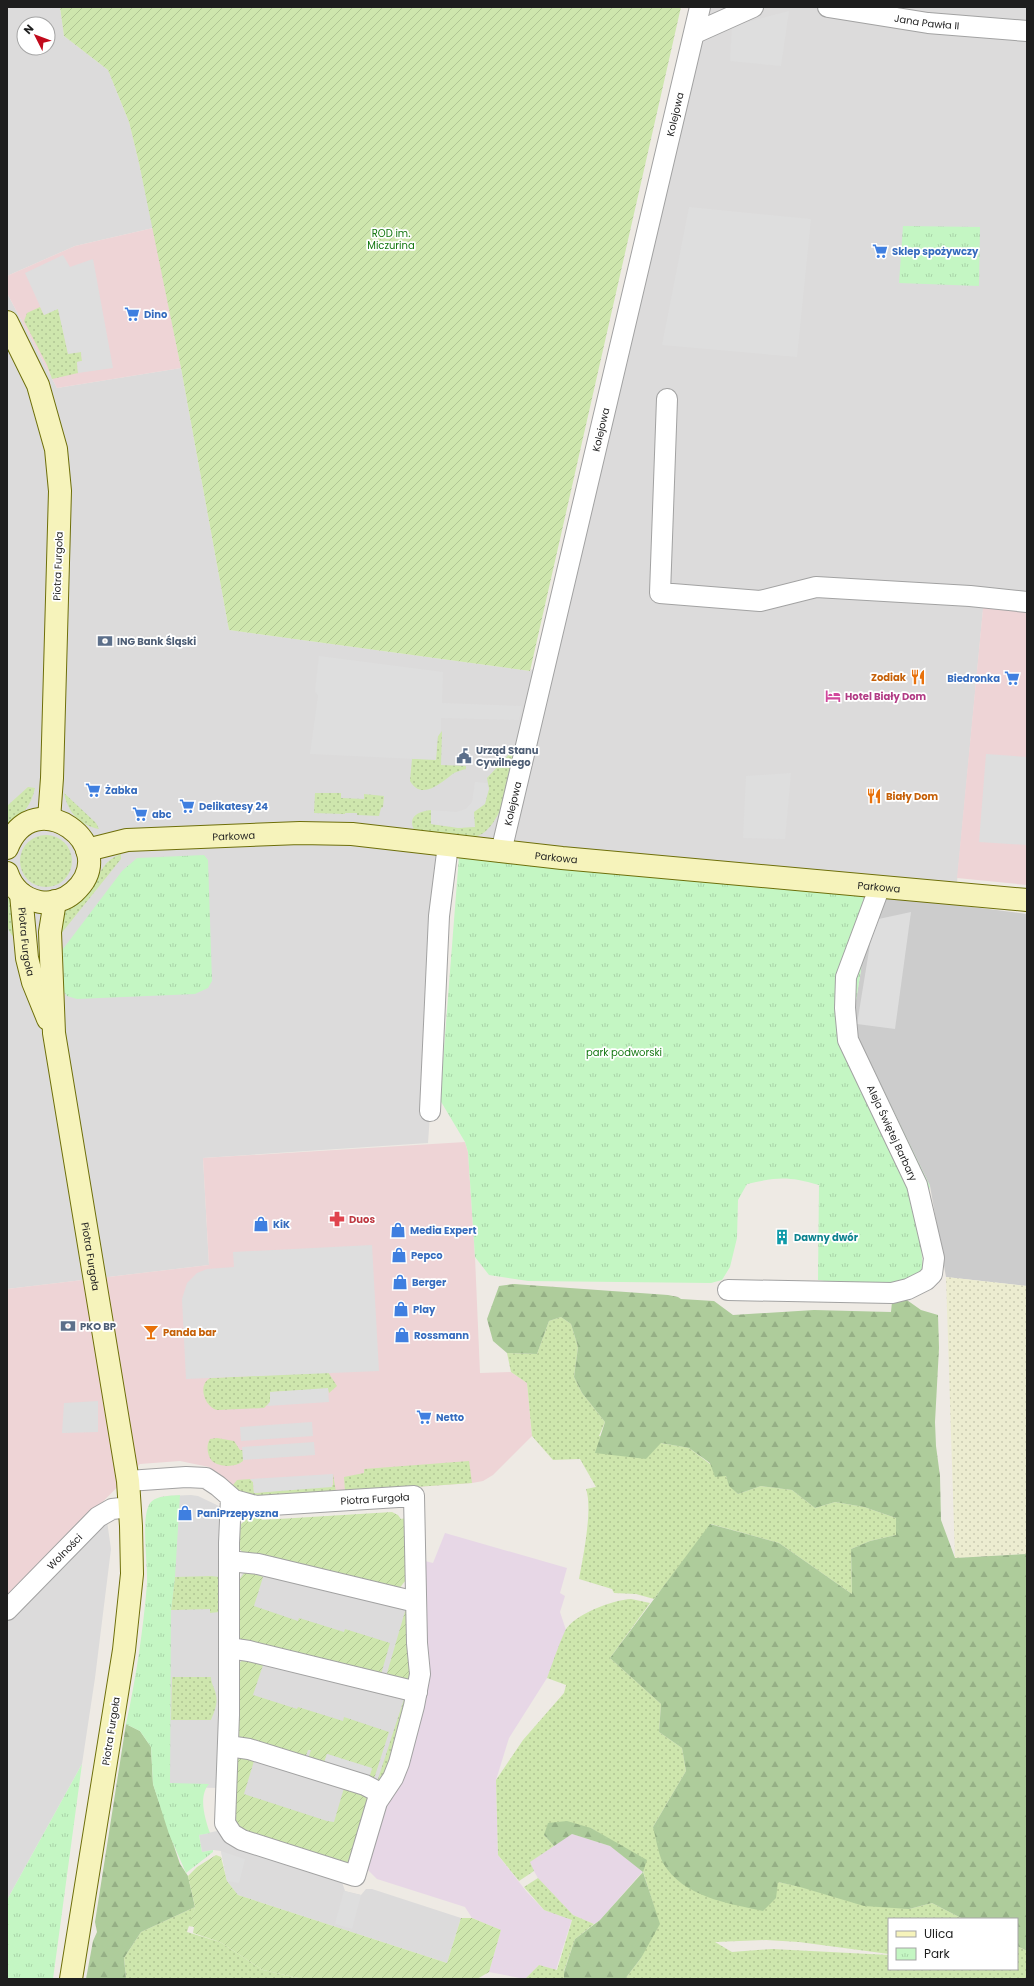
<svg xmlns="http://www.w3.org/2000/svg" width="1034" height="1986" font-family="Poppins,sans-serif">
<style>
.residential{fill:#dcdbdb;fill-rule:evenodd}
.commercial{fill:#eed4d6}
.industrial{fill:#e7d7e6}
.religious{fill:#ccc}
.farmland{fill:url(#farmland-dots)}
.grass{fill:url(#grass-dots)}
.forest{fill:url(#forest-firs)}
.park{fill:url(#park-tufts)}
.garden{fill:url(#garden-furrows)}
.parking{fill:#dedede}
.lines{fill:none;stroke-linecap:round;stroke-linejoin:round}
.street-casing{stroke:#a2a2a2;stroke-width:22}
.secondary-casing{stroke:#6e6f0a;stroke-width:24}
.street{stroke:#fff;stroke-width:20}
.secondary{stroke:#f6f3bb;stroke-width:22}
.labels{text-anchor:middle;dominant-baseline:central;stroke-width:3.5;stroke-linejoin:round;paint-order:stroke}
.street-label{font-size:10px;fill:#1e1e1e;stroke:#fff}
.park-label{font-size:10px;fill:#137711;stroke:#fff}
.shop-label{font-size:10px;font-weight:bold;fill:#366cbe;stroke:#fff;text-anchor:start}
.service-label{font-size:10px;font-weight:bold;fill:#4e5e75;stroke:#fff;text-anchor:start}
.food-label{font-size:10px;font-weight:bold;fill:#c56008;stroke:#fff;text-anchor:start}
.hotel-label{font-size:10px;font-weight:bold;fill:#b23c85;stroke:#fff;text-anchor:start}
.health-label{font-size:10px;font-weight:bold;fill:#be3a42;stroke:#fff;text-anchor:start}
.culture-label{font-size:10px;font-weight:bold;fill:#0d838f;stroke:#fff;text-anchor:start}
</style>
<defs>
<pattern id="farmland-dots" width="8" height="8" patternUnits="userSpaceOnUse"><rect width="8" height="8" fill="#ececd0"/><path d="M2 2h.1M6 6h.1" fill="none" stroke="#cacab2" stroke-width="1.8" stroke-linecap="round"/></pattern>
<pattern id="grass-dots" width="8" height="8" patternUnits="userSpaceOnUse"><rect width="8" height="8" fill="#cee6ad"/><path d="M2 2h.1M6 6h.1" fill="none" stroke="#b0c594" stroke-width="1.8" stroke-linecap="round"/></pattern>
<pattern id="forest-firs" width="22" height="20" patternUnits="userSpaceOnUse"><rect width="22" height="20" fill="#aecc9b"/><path d="M5 1l3.5 6h-7zM16 11l3.5 6h-7z" fill="#95af85"/></pattern>
<pattern id="park-tufts" width="24" height="20" patternUnits="userSpaceOnUse"><rect width="24" height="20" fill="#c4f6c3"/><path d="M3 7l-1-3M5 7V3M7 7l1-3M15 17l-1-3M17 17v-4M19 17l1-3" fill="none" stroke="#a8d2a7"/></pattern>
<pattern id="garden-furrows" width="10" height="10" patternUnits="userSpaceOnUse"><rect width="10" height="10" fill="#cee6ad"/><path d="M-1 1l2-2M0 10L10 0M9 11l2-2" fill="none" stroke="#b0c594"/></pattern>
</defs>
<rect width="100%" height="100%" fill="#eeeae4"/>
<path class="residential" d="M7 7H60L64 36 108 70 129 122 139 163 153 228 75 246 7 276ZM24 24H48V48H24Z
M700 7H1027V602L984 599 956 893 449 845 428 1143 203 1158 209 1265 7 1289V293L57 388 181 368 229 630 530 671 548 658Z
M191 1495 198 1496 221 1507 239 1580 242 1574 248 1571 406 1608 412 1678 407 1680 408 1701 342 1882 345 1891 361 1895 366 1889H372L461 1918 447 1963 238 1895 227 1881 221 1851 213 1850 202 1852 199 1835 217 1831 221 1788 167 1787V1496Z
M104 1500 111 1549 95 1678 82 1764 7 1900V1599Z"/>
<path class="commercial" d="M153 228 181 368 57 388 7 293V276L75 246Z
M984 598 1027 602V885L957 878Z
M465 1142 468 1152 475 1257 480 1373 511 1372 527 1383 532 1436 493 1475 483 1481 472 1483 345 1492 241 1493 209 1467 180 1461 140 1464 7 1599V1289L209 1265 203 1158Z"/>
<path class="industrial" d="M445 1533 567 1568 560 1593 565 1596 560 1612 566 1630 547 1678 509 1738 496 1780 498 1855 526 1891 544 1910 572 1919 556 1970 539 1965 525 1979 489 1972 501 1930 472 1918 465 1907 377 1879 366 1868 379 1813 398 1781 425 1561 433 1563Z
M572 1834 610 1846 643 1871 600 1920 594 1924 573 1915 539 1880 529 1862Z"/>
<path class="religious" d="M862 893 1027 914V1286L946 1277 930 1186 852 1025 861 970Z"/>
<path class="farmland" d="M946 1277 1027 1286V1554L955 1558Z"/>
<path class="grass" d="M40 307 44 315 58 308 68 353 81 352 82 361 77 362 78 373 52 379 47 365 24 321 27 313Z
M442 731 441 765 466 766V769C462 770 458 771 454 773 443 781 422 802 410 781L412 759H436L438 736Z
M512 751 519 752C513 773 500 835 473 837 459 839 431 833 415 831 406 817 419 811 431 810L432 824 462 828 489 789 487 778Z
M28 787 35 788C31 806 23 815 7 824V806Z
M64 793 96 823 99 829C79 825 68 812 64 793Z
M315 793H341V798L364 799V794L384 796 383 807 381 808 379 816 357 815V813H345V814L314 813Z
M20 861a26 26 0 1 1 52 0a26 26 0 1 1-52 0Z
M121 854V859L60 935 64 913C71 907 79 903 86 896 98 881 100 861 121 854Z
M7 896 11 900 14 937C3 928 7 909 7 896Z
M561 1317 571 1324 578 1347 574 1377 582 1393 605 1422 599 1436 661 1443 689 1448 726 1476 730 1486 738 1494 761 1486 792 1490 815 1508 835 1502 864 1507 896 1518V1535L870 1541 851 1549 852 1594 779 1543 711 1524 654 1599 636 1594 614 1593 612 1589 579 1579C583 1557 593 1509 586 1489L596 1487 580 1459 553 1460 532 1436 527 1383 511 1372 507 1353 537 1354 549 1321Z
M328 1372 337 1386 329 1393 328 1389 271 1392 270 1402 264 1408 217 1410C204 1407 197 1383 211 1378Z
M217 1438 234 1441 240 1450H243V1461C235 1468 219 1467 212 1461 207 1455 206 1445 210 1439Z
M469 1461 472 1483 345 1492 344 1477 364 1473V1469Z
M333 1474 336 1492C317 1493 241 1505 233 1485L237 1480 250 1479 253 1482 254 1493 333 1485Z
M211 1576 220 1577 219 1612 210 1613V1609L171 1610 175 1577Z
M631 1599 650 1603 610 1658 661 1704 659 1732 682 1748 686 1771 653 1827 778 1882 909 1909 932 1903 963 1919H889V1954L799 1942 766 1940 715 1942 732 1952 772 1949 889 1955V1969H1017V1946L1027 1951V1979H625L641 1958 654 1907 643 1871 613 1842 591 1828 544 1835 554 1846 530 1862 534 1871 519 1881 498 1855 496 1780 523 1740 564 1693 566 1685 547 1678C553 1662 558 1646 565 1631 574 1614 613 1600 631 1599Z
M172 1677H211C211 1684 215 1688 216 1695 218 1704 214 1712 211 1720H171Z
M405 1696 407 1698 389 1774 377 1782Z
M538 1878 573 1915 594 1924 575 1939 564 1971V1979H525L539 1965 557 1970 572 1920 544 1910 524 1887Z
M195 1907 187 1932 220 1942 263 1970 303 1979H126L124 1958 141 1932Z"/>
<path class="forest" d="M514 1284 668 1295 678 1297 681 1299 714 1301 733 1315 814 1310 891 1312 892 1302 904 1298 921 1310 938 1315 939 1348 935 1422 936 1446 940 1476 941 1520 955 1558 1027 1554V1951L1017 1946V1919H963L932 1903 909 1909 864 1906 800 1887 778 1882 776 1898 763 1911C727 1903 683 1897 663 1863 658 1853 656 1838 653 1827L686 1771 682 1748 659 1732 661 1704 610 1658 710 1524 779 1543 852 1594 851 1549 870 1541 896 1535V1518L864 1507 835 1502 815 1508 792 1490 761 1486 738 1494 729 1486 726 1476 715 1477 710 1463 689 1448 661 1443 646 1459 595 1453 605 1422 582 1393 574 1377 578 1347 571 1324 561 1317 549 1321 537 1354 507 1353 493 1341 487 1319 499 1286Z
M126 1724 140 1731 151 1747 153 1784 180 1864 188 1876 195 1907 141 1932 124 1958 126 1979H86L93 1941 97 1932 95 1922Z
M567 1821 591 1828 647 1860 643 1872 660 1924 641 1958 625 1979H564V1972L575 1939 600 1920 643 1872 610 1846 572 1834 554 1846 544 1835 548 1823Z"/>
<path class="park" d="M903 226 980 227 979 286 899 283Z
M204 855 208 860 212 981 208 988 195 994 77 999 67 996 64 992 63 949 122 871 137 858Z
M459 856 862 893 867 910 861 970 852 1025 930 1186 920 1237 924 1278 888 1290 818 1280 819 1185C787 1176 779 1177 747 1184L738 1200 737 1238 730 1267 722 1280 711 1283 528 1281 489 1275 475 1257 468 1152 465 1142 440 1100Z
M180 1495 175 1577 171 1610 170 1783 209 1784C198 1796 205 1819 210 1833L199 1835 202 1852 213 1850V1852L186 1873 169 1834 153 1784 151 1747 140 1731 126 1724C136 1678 143 1631 147 1584 148 1565 141 1520 149 1505 154 1495 170 1496 180 1495Z
M82 1764 53 1979H7V1900Z"/>
<path class="garden" d="M60 7H681L530 671 229 630 181 368 139 163 129 122 108 70 64 36Z
M392 1512 398 1515 401 1519 406 1518V1580L398 1590 244 1554 238 1547 241 1524 249 1517 261 1515 262 1520Z
M245 1572H250L263 1577 254 1606 298 1621 299 1618 344 1632 345 1629 390 1643 380 1678 240 1641 237 1628 239 1580Z
M406 1608 412 1678 405 1682 385 1680Z
M243 1659 263 1665 253 1695 297 1709 298 1707 343 1721 344 1717 389 1732 373 1782 368 1780 372 1769 327 1754 323 1766 307 1762 311 1750H308L304 1761 239 1737 236 1734 238 1665Z
M238 1756 254 1761 244 1794 327 1821 334 1822 344 1788 370 1797 351 1861 347 1864 340 1866 234 1826 236 1758Z
M216 1855 221 1857 227 1881 238 1895 447 1963 461 1918H472L501 1930 489 1972 477 1979H303L263 1970 220 1942 193 1933 194 1927 188 1926 195 1907 188 1876 197 1867Z"/>
<path class="parking" d="M789 11 781 66 730 61 732 26Z
M689 207 811 219 797 357 662 345Z
M63 255 70 267 93 259 113 368 78 373 77 362 82 361 81 352 68 354 58 309 44 315 25 273Z
M319 656 443 672 442 703 522 706 519 720 441 718V731L437 738 436 760 310 754 318 696 315 691Z
M986 754 1027 757V845L979 842Z
M791 773 785 839 743 838 746 776Z
M475 782 487 783 489 789 485 804 474 812 475 827 458 828 431 824V810L456 812 466 809 472 802Z
M911 912 895 1029 857 1024 874 920Z
M372 1245 379 1371 186 1379 182 1299 187 1283 197 1273 207 1269 234 1267 233 1252Z
M328 1388 329 1402 267 1406 270 1402V1392Z
M98 1401V1432L62 1433 64 1403Z
M312 1422 313 1436 241 1441 240 1427Z
M314 1442 315 1455 243 1460 242 1447Z
M333 1474 332 1487 254 1493 253 1482 250 1479Z
M327 1754 372 1768 368 1780 323 1766Z
M221 1851 245 1859 239 1883 227 1881Z
M344 1891 361 1895 352 1929 335 1924Z"/>
<g class="lines">
<g class="street-casing">
<g id="street">
<path id="s1" d="M828 7 928 23 1027 31"/>
<path d="M695 33 753 7"/>
<path d="M667 399 660 593 760 601 816 587 970 596 1027 602"/>
<path id="s2" d="M501 852 700 7"/>
<path d="M430 1111 439 916 448 845"/>
<path d="M728 1290 892 1293 908 1289 926 1280 932 1274 934 1258 917 1185 848 1040 845 1008 846 977 880 886"/>
<path id="s3" d="M128 1481 186 1477 206 1478 218 1486 234 1500 256 1506 414 1496 417 1643 420 1674 414 1706 399 1763 393 1778 377 1802 355 1876 242 1840 232 1834 225 1823 229 1715V1543L231 1498"/>
<path d="M229 1561 258 1564 416 1602"/>
<path id="s4" d="M7 1610 98 1517 112 1509 130 1507"/>
<path d="M229 1648 249 1651 417 1692"/>
<path d="M228 1746 249 1749 365 1785 382 1794"/>
</g>
</g>
<g class="secondary-casing">
<g id="secondary">
<path d="M7 322 38 385 56 449 60 491 52 778 49 819"/>
<path d="M7 848C33 780 125 846 74 892 65 900 52 904 40 902 24 899 12 888 7 873"/>
<path id="s5" d="M87 850 127 840 300 833 352 834 562 858 1027 900"/>
<path id="s6" d="M21 894 27 958 33 982 48 1019"/>
<path id="s7" d="M55 901 50 932 54 1033 128 1481 131 1526 132 1574 124 1650 71 1979"/>
</g>
</g>
<use href="#street" class="street"/>
<use href="#secondary" class="secondary"/>
</g>
<defs>
<g id="supermarket-bare" transform="scale(1.2)"><path d="M-6-5.5h2.5l.6 2H6L4.5 2H-2.5L-4.4-4H-6ZM-1.5 3.2a1.3 1.3 0 1 0 .1 0ZM3 3.2a1.3 1.3 0 1 0 .1 0Z" fill="#3f7fe0" stroke="#fff" stroke-width="2.5" paint-order="stroke"/></g>
<g id="bank-bare" transform="scale(1.2)"><path d="M-6-4H6V4H-6ZM0-2.3a2.3 2.3 0 1 0 0 4.6a2.3 2.3 0 1 0 0-4.6Z" fill="#5c6f8a" stroke="#fff" stroke-width="2.5" paint-order="stroke"/></g>
<g id="restaurant-bare" transform="scale(1.2)"><path d="M-5-6h1v4h1v-4h1v4h1v-4h1v5L-1.5 .5V6h-2V.5L-5-1ZM5-6V6H3V1.5H1.5Q1.5-4 5-6Z" fill="#e8710a" stroke="#fff" stroke-width="2.5" paint-order="stroke"/></g>
<g id="hotel-bare" transform="scale(1.2)"><path d="M-6-4.5h1.5V1H6V5H4.5V3h-9V5H-6ZM-4 0a1.8 1.8 0 1 1 3.6 0ZM.5 0V-2.5h3Q6-2.5 6 0Z" fill="#d1479c" stroke="#fff" stroke-width="2.5" paint-order="stroke"/></g>
<g id="civic-bare" transform="scale(1.2)"><path d="M-.6-6.5H3V-4.5H.6V-3L4-1V1h2V6H-6V1h2V-1L-.6-3ZM-1.2 2.5V6h2.4V2.5Z" fill="#5c6f8a" stroke="#fff" stroke-width="2.5" paint-order="stroke"/></g>
<g id="pharmacy-bare" transform="scale(1.2)"><path d="M-2-6h4v4h4v4h-4v4h-4v-4h-4v-4h4Z" fill="#e0444e" stroke="#fff" stroke-width="2.5" paint-order="stroke"/></g>
<g id="shop-bare" transform="scale(1.2)"><path d="M-5-2.5h2.3a2.7 3.5 0 0 1 5.4 0H5L5.5 6h-11ZM-1.5-2.5h3a1.5 2.3 0 0 0-3 0Z" fill="#3f7fe0" stroke="#fff" stroke-width="2.5" paint-order="stroke"/></g>
<g id="building-bare" transform="scale(1.2)"><path d="M-4-6H4V6H1V3H-1V6H-4ZM-2.5-4.3h1.7v1.8h-1.7ZM.8-4.3h1.7v1.8H.8ZM-2.5-1h1.7V.8h-1.7ZM.8-1h1.7V.8H.8Z" fill="#0f9aa8" stroke="#fff" stroke-width="2.5" paint-order="stroke"/></g>
<g id="bar-bare" transform="scale(1.2)"><path d="M-6-5H6L.8 .8V4.5H3.5V6h-7V4.5H-.8V.8Z" fill="#e8710a" stroke="#fff" stroke-width="2.5" paint-order="stroke"/></g>
</defs>
<g fill-rule="evenodd">
<use href="#supermarket-bare" x="880" y="251"/>
<use href="#supermarket-bare" x="132" y="314"/>
<use href="#bank-bare" x="105" y="641"/>
<use href="#restaurant-bare" x="918" y="677"/>
<use href="#supermarket-bare" x="1012" y="678"/>
<use href="#hotel-bare" x="833" y="696"/>
<use href="#civic-bare" x="464" y="756"/>
<use href="#supermarket-bare" x="93" y="790"/>
<use href="#restaurant-bare" x="874" y="796"/>
<use href="#supermarket-bare" x="187" y="806"/>
<use href="#supermarket-bare" x="140" y="814"/>
<use href="#pharmacy-bare" x="337" y="1219"/>
<use href="#shop-bare" x="261" y="1224"/>
<use href="#shop-bare" x="398" y="1230"/>
<use href="#building-bare" x="782" y="1237"/>
<use href="#shop-bare" x="399" y="1255"/>
<use href="#shop-bare" x="400" y="1282"/>
<use href="#shop-bare" x="401" y="1309"/>
<use href="#bank-bare" x="68" y="1326"/>
<use href="#bar-bare" x="151" y="1332"/>
<use href="#shop-bare" x="402" y="1335"/>
<use href="#supermarket-bare" x="424" y="1417"/>
<use href="#shop-bare" x="185" y="1513"/>
</g>
<g class="labels">
<g class="street-label">
<text stroke="none"><textPath href="#s1" startOffset="100">Jana Pawła II</textPath></text>
<text stroke="none"><textPath href="#s2" startOffset="758">Kolejowa</textPath></text>
<text stroke="none"><textPath href="#s2" startOffset="434">Kolejowa</textPath></text>
<text transform="translate(58 566) rotate(-88)">Piotra Furgoła</text>
<text stroke="none"><textPath href="#s2" startOffset="50">Kolejowa</textPath></text>
<text stroke="none"><textPath href="#s5" startOffset="148">Parkowa</textPath></text>
<text stroke="none"><textPath href="#s5" startOffset="472">Parkowa</textPath></text>
<text stroke="none"><textPath href="#s5" startOffset="796">Parkowa</textPath></text>
<text stroke="none"><textPath href="#s6" startOffset="48">Piotra Furgoła</textPath></text>
<text transform="translate(892 1133) rotate(65)">Aleja Świętej Barbary</text>
<text stroke="none"><textPath href="#s7" startOffset="359">Piotra Furgoła</textPath></text>
<text stroke="none"><textPath href="#s3" startOffset="256">Piotra Furgoła</textPath></text>
<text stroke="none"><textPath href="#s4" startOffset="82">Wolności</textPath></text>
<text transform="translate(111 1731) rotate(-81)">Piotra Furgoła</text>
</g>
<g class="park-label">
<text x="391" y="233">ROD im.<tspan x="391" dy="12">Miczurina</tspan></text>
<text x="624" y="1052">park podworski</text>
</g>
<g class="shop-label">
<text x="892" y="251">Sklep spożywczy</text>
<text x="144" y="314">Dino</text>
<text x="1000" y="678" text-anchor="end">Biedronka</text>
<text x="105" y="790">Żabka</text>
<text x="199" y="806">Delikatesy 24</text>
<text x="152" y="814">abc</text>
<text x="273" y="1224">KiK</text>
<text x="410" y="1230">Media Expert</text>
<text x="411" y="1255">Pepco</text>
<text x="412" y="1282">Berger</text>
<text x="413" y="1309">Play</text>
<text x="414" y="1335">Rossmann</text>
<text x="436" y="1417">Netto</text>
<text x="197" y="1513">PaniPrzepyszna</text>
</g>
<g class="service-label">
<text x="117" y="641">ING Bank Śląski</text>
<text x="476" y="750">Urząd Stanu<tspan x="476" dy="12">Cywilnego</tspan></text>
<text x="80" y="1326">PKO BP</text>
</g>
<g class="food-label">
<text x="906" y="677" text-anchor="end">Zodiak</text>
<text x="886" y="796">Biały Dom</text>
<text x="163" y="1332">Panda bar</text>
</g>
<g class="hotel-label">
<text x="845" y="696">Hotel Biały Dom</text>
</g>
<g class="health-label">
<text x="349" y="1219">Duos</text>
</g>
<g class="culture-label">
<text x="794" y="1237">Dawny dwór</text>
</g>
</g>
<rect width="1034" height="1986" fill="none" stroke="#1e1e1e" stroke-width="16"/>
<rect x="888" y="1918" width="130" height="52" fill="#ffffff" stroke="#a5a5a5"/>
<rect x="896" y="1931" width="20" height="6" fill="#f6f3bb" stroke="#a5a5a5"/>
<text x="924" y="1938" font-size="12" fill="#1e1e1e">Ulica</text>
<rect x="896" y="1948" width="20" height="12" fill="url(#park-tufts)" stroke="#a5a5a5"/>
<text x="924" y="1958" font-size="12" fill="#1e1e1e">Park</text>
<g transform="translate(36 36) rotate(312)"><circle r="19" fill="#ffffff" stroke="#a5a5a5"/>
<path d="M0-3L7 15L0 10L-7 15Z" fill="#c10a1c"/>
<text y="-6" font-size="11" font-weight="bold" text-anchor="middle" fill="#1e1e1e">N</text>
</g>
</svg>
